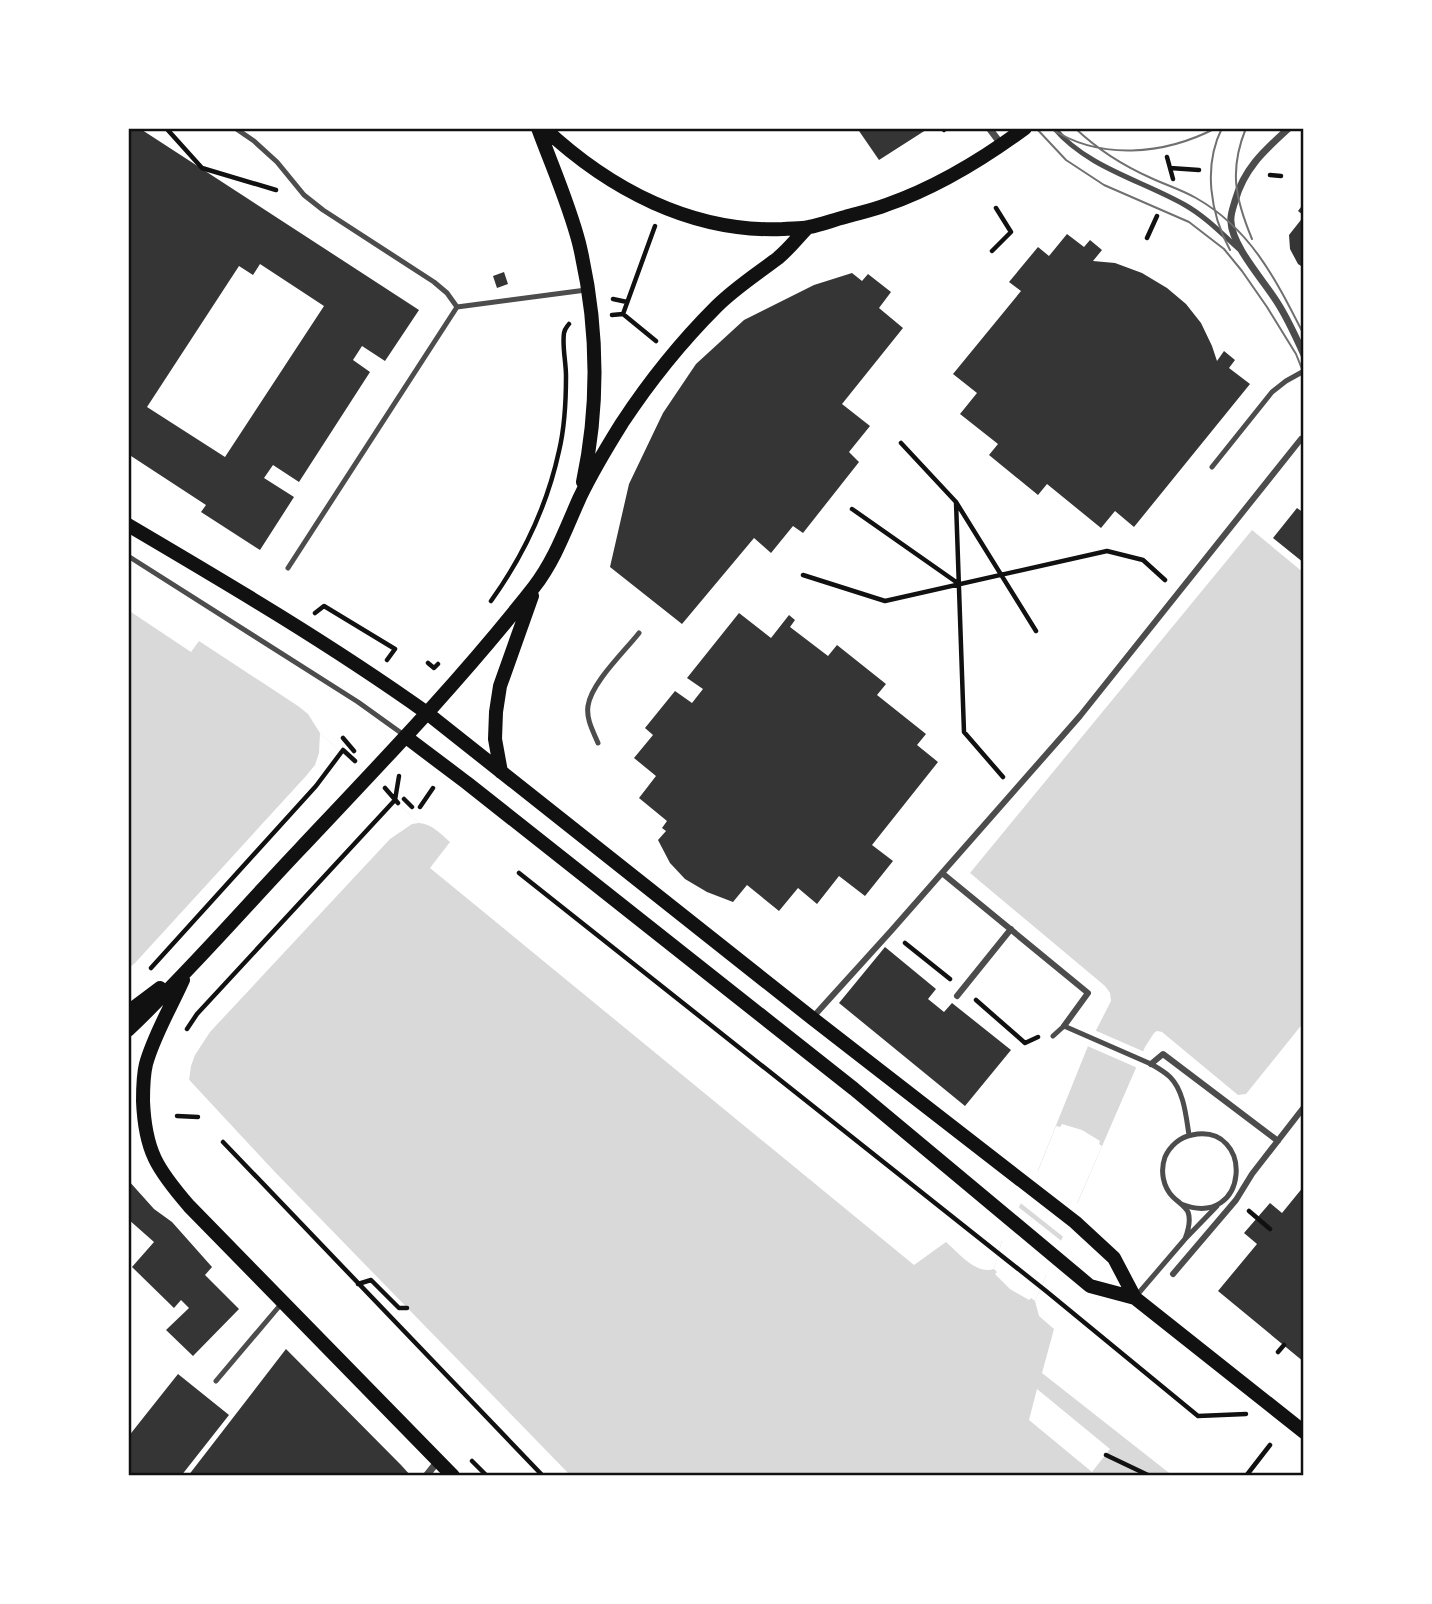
<svg xmlns="http://www.w3.org/2000/svg" width="1432" height="1604" font-family="'Archivo Narrow',sans-serif">
<style>
.water{fill:#d9d9d9}
.pier{fill:#fff}
.building{fill:#353535;fill-rule:evenodd}
.lines{fill:none;stroke-linecap:round;stroke-linejoin:round}
.path{stroke:#111;stroke-width:4.5}
.service{stroke:#4c4c4c;stroke-width:5}
.pedestrian{stroke:#4c4c4c;stroke-width:6}
.minor{stroke:#4c4c4c;stroke-width:7}
.secondary{stroke:#111;stroke-width:14}
.tram{stroke:#707070;stroke-width:2}
.neatline{fill:none;stroke:#111;stroke-width:2.5}
</style>
<rect width="100%" height="100%" fill="#fff"/>
<path class="water" d="M1252 530 1304 573V1022L1246 1094 1238 1095 1162 1032 1157 1031 1154 1033 1145 1047 1035 1301 1039 1316 1054 1329 1042 1373 1173 1476H571L274 1171 128 1014V610L191 652 199 641 298 706 308 714 320 733 419 823C432 824 441 834 450 842L430 868 914 1265 946 1242C959 1253 976 1275 994 1269L1002 1240 1038 1170 1088 1046 1111 1001 1110 993 1105 986 970 873Z"/>
<path class="pier" d="M320 733 419 823 412 824 390 839 210 1032 195 1055 191 1066 189 1081 128 1014V969L135 963 306 776 315 765 319 753Z
M1092 1029 1147 1053 1140 1069 1085 1045Z
M1062 1124 1082 1130 1100 1141 1099 1144 1102 1146 1077 1203 1080 1206 1066 1239 1018 1201 1034 1169 1038 1171 1056 1126 1060 1127Z
M1017 1206 1064 1243 1049 1277 1046 1275 1035 1301 1031 1298 1029 1300 1010 1289 995 1274 997 1272 994 1269 1002 1241 999 1238 1011 1214Z
M1037 1389 1110 1449 1092 1472 1029 1420Z"/>
<path class="building" d="M128 128H139L419 310 385 361 362 346 353 360 370 372 299 482 273 465 264 478 294 497 260 550 201 512 206 505 128 454ZM260 264 324 306 225 457 147 407 239 266 253 275Z
M857 128H929L879 160Z
M1304 203V268L1298 264 1290 249 1289 235 1304 216 1298 211Z
M1067 234 1084 247 1090 240 1102 250 1093 261 1115 263 1142 273 1167 288 1186 304 1201 323 1212 346 1217 361 1224 351 1235 360 1229 368 1250 384 1134 527 1115 511 1101 528 1047 484 1038 495 989 455 998 444 960 414 977 393 953 374 1021 291 1009 282 1038 247 1049 256Z
M504 272 508 284 497 288 493 276Z
M852 273 862 281 868 274 891 292 879 308 903 328 842 404 870 426 849 452 859 462 803 533 793 526 771 553 754 538 682 624 610 567 629 484 663 413 696 364 744 320 814 285Z
M1297 508 1304 513V563L1273 538Z
M739 613 771 638 789 615 795 620 790 627 828 656 837 645 886 684 877 695 926 734 917 745 938 762 872 845 893 861 865 896 839 876 817 904 798 888 779 911 747 885 733 902 707 892 685 879 670 863 658 840 666 831 662 828 667 821 639 798 656 776 634 758 653 735 645 728 675 691 692 703 703 689 687 678Z
M885 947 936 989 928 999 944 1012 952 1003 1011 1050 965 1106 839 1003Z
M128 1180 154 1209 172 1222 212 1267 205 1275 239 1309 193 1356 166 1330 189 1308 181 1300 174 1308 132 1267 154 1242 128 1219Z
M1304 1186V1362L1218 1291 1257 1244 1244 1233 1270 1203 1282 1213Z
M286 1349 401 1465 411 1476H188Z
M178 1374 229 1415 181 1476H128V1437Z"/>
<g class="lines">
<path class="path" d="M166 128 202 168 276 190
M942 128 944 130
M1167 157 1173 179
M1170 168 1199 170
M1270 175 1281 176
M1147 238 1157 216
M992 251 1011 232 996 208
M613 299 627 302
M623 314 655 226
M612 315 623 314 656 341
M901 443 956 502 1036 631
M956 502 964 732 1003 777
M852 509 959 584
M803 575 885 601 1107 551 1143 560 1165 580
M491 601C524 555 547 506 559 451 565 426 566 401 566 376 566 362 562 346 564 333 565 328 566 328 569 324
M315 613 324 606 395 649 387 660
M428 663 434 668 438 664
M343 738 354 751
M385 788 398 803
M404 799 412 807
M420 807 433 788
M519 873 1046 1291 1198 1416 1246 1414
M905 943 950 979
M151 968 316 786 343 750 355 761
M976 1000 1025 1043 1038 1037
M187 1029 197 1014 395 800 399 776
M177 1116 198 1117
M223 1142 543 1476
M1249 1211 1270 1229
M358 1284 371 1280 399 1308H407
M1278 1352 1284 1345
M1106 1455 1150 1476
M472 1461 487 1476
M1246 1476 1270 1445"/>
<path class="service" d="M235 128 254 141 277 162 304 195 323 210 434 282 447 293 457 307
M1054 128C1088 168 1141 180 1185 205 1206 217 1222 234 1240 250
M1212 467 1272 392 1286 381 1304 371
M128 556 358 702 404 735
M288 568 457 307 586 290
M598 743C593 731 586 719 588 706 591 683 625 651 639 633
M1053 1036 1064 1026 1151 1064C1158 1068 1165 1072 1170 1077 1184 1091 1186 1116 1189 1135
M1181 1204C1250 1231 1255 1122 1192 1135 1180 1137 1170 1146 1165 1157 1160 1171 1163 1187 1173 1197 1178 1202 1185 1206 1188 1212 1191 1220 1188 1231 1185 1239
M1137 1295 1185 1239 1217 1206
M216 1381 282 1303"/>
<path class="pedestrian" d="M942 873 1088 993 1064 1026
M957 996 1011 929
M813 1017 891 931 1080 716 1301 439
M1151 1064 1163 1054 1278 1141
M1173 1274 1236 1200 1252 1174 1304 1107"/>
<path class="minor" d="M989 128 1001 144
M1289 128C1265 150 1244 168 1235 201 1233 208 1230 215 1231 222 1232 246 1264 281 1277 302 1288 319 1296 337 1304 355
M426 1476 438 1461"/>
<path class="secondary" d="M538 128C552 166 569 204 579 243 598 323 600 402 583 482
M544 128C609 189 692 233 783 229 791 228 801 229 809 227 821 225 833 220 845 217 859 213 873 210 886 205 935 188 983 159 1025 128
M128 525C230 585 330 644 427 713L812 1018 1075 1222 1114 1258 1135 1298
M406 737 467 783 854 1089 1090 1286 1135 1298 1304 1432
M501 772 495 739 496 712 500 686 532 596
M183 980C171 1007 154 1035 146 1064 143 1076 143 1088 143 1101 145 1151 157 1169 189 1206L453 1476
M128 1012 160 988
M128 1030C188 973 243 909 300 849 381 763 462 679 534 587 555 560 566 528 580 497 592 472 607 447 622 423 649 382 681 342 716 307 735 288 757 274 778 258 789 249 798 237 808 227"/>
<path class="tram" d="M1036 128 1066 160 1104 185 1189 222 1224 249 1242 271 1267 307 1296 354 1304 374
M1050 128C1100 161 1164 155 1216 128
M1075 128C1097 149 1124 166 1151 178 1166 185 1182 190 1196 198 1251 229 1276 280 1304 335
M1118 128 1136 130 1159 128
M1222 128C1203 166 1210 213 1230 250
M1246 128C1229 170 1235 198 1252 239"/>
</g>
<rect width="1432" height="1604" fill="none" stroke="#ffffff" stroke-width="259"/>
<rect x="130" y="130" width="1172" height="1344" class="neatline"/>
</svg>
